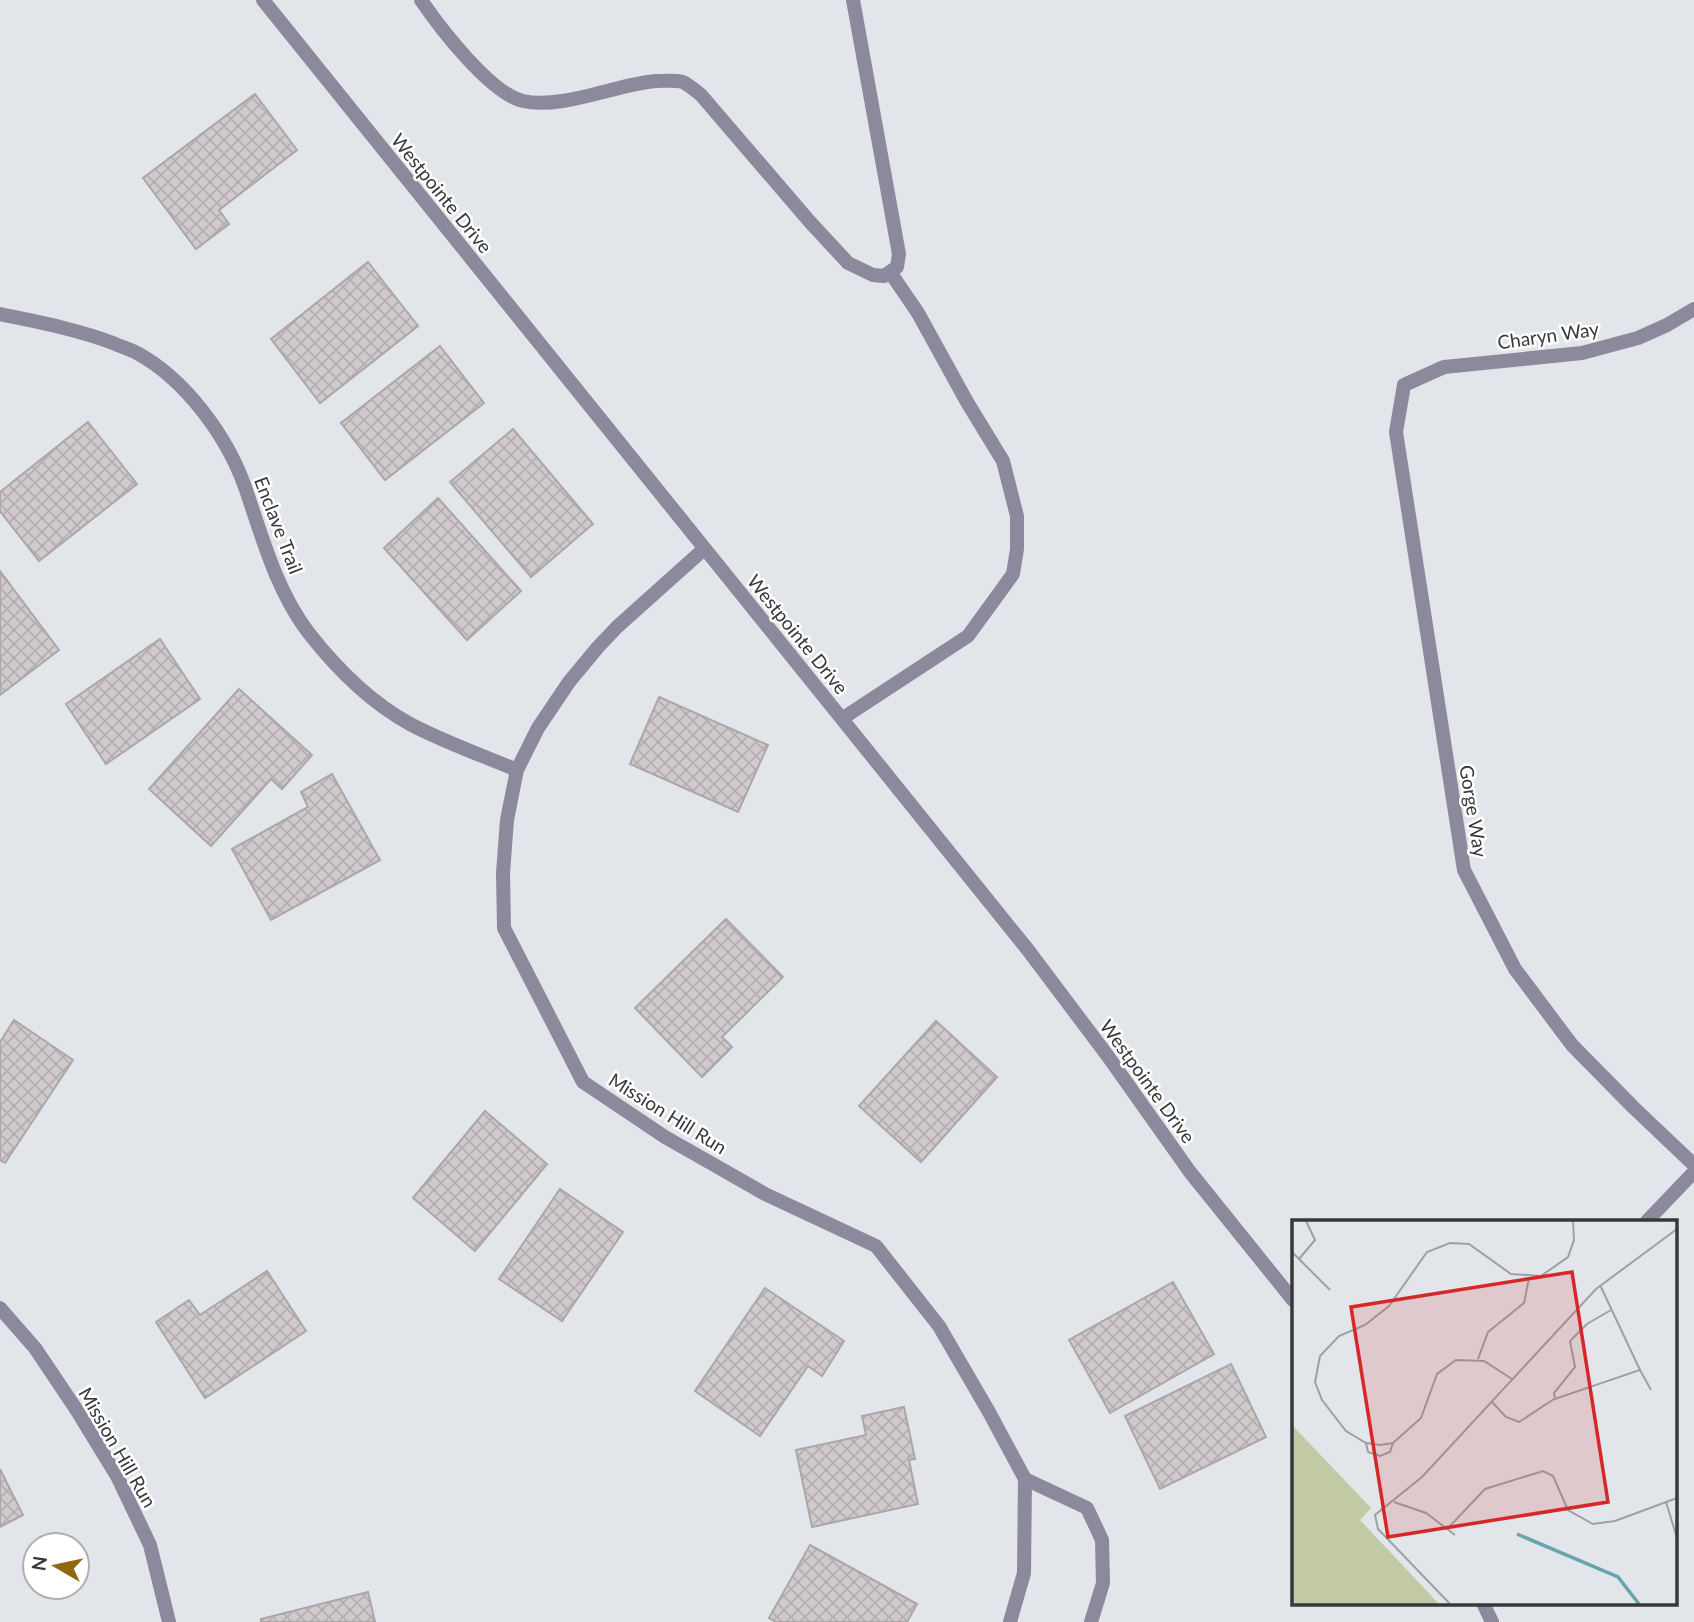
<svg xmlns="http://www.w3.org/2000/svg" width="1694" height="1622" font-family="Lato,sans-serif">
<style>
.building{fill:url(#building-cross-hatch);stroke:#aca6a9;stroke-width:2}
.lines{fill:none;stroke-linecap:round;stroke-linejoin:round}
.lane{stroke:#8c899d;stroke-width:14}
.street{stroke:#8c899d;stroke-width:14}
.labels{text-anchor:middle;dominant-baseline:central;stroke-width:5;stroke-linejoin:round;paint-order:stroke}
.street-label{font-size:19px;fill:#37383a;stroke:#fff}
.inset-river{fill:none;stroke:#67a4ad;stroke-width:3.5}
.inset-road{fill:none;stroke:#9ea0a4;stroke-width:2}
.view{fill:#d62828;fill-opacity:0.15;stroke:#d62828;stroke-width:3.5}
.inset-edge{fill:none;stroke:#37383a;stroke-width:3.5}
</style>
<defs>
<pattern id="building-cross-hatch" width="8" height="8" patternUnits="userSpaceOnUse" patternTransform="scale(1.75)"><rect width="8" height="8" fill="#d0cacc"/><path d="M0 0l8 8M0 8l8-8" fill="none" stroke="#b3aeb0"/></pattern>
</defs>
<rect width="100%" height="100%" fill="#e2e5ea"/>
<path class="building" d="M255 94 297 150 219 210 229 224 196 249 143 178Z
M368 262 418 326 320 403 271 339Z
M440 346 484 403 385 480 341 423Z
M88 422 137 484 39 561 0 511V492Z
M513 429 593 524 531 577 450 482Z
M438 498 521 591 467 640 384 548Z
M0 571 59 650 0 695Z
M160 639 200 699 106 764 66 704Z
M239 689 312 755 282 789 271 779 211 846 149 789Z
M659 697 768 745 738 812 630 764Z
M332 774 380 860 271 920 232 849 308 807 301 792Z
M726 919 783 977 722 1037 732 1047 702 1077 635 1008Z
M14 1020 73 1060 5 1163 0 1160V1042Z
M936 1021 997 1077 921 1162 859 1106Z
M485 1111 547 1164 475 1251 413 1198Z
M560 1189 623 1232 562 1321 499 1279Z
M267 1271 306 1331 205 1398 156 1322 189 1300 200 1315Z
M1173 1282 1214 1354 1110 1413 1069 1340Z
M765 1288 844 1341 822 1376 808 1366 760 1436 695 1391Z
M1231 1364 1266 1437 1160 1489 1125 1416Z
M904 1407 915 1459 909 1460 918 1504 812 1527 796 1450 866 1435 862 1416Z
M0 1469 23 1515 0 1527Z
M810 1545 917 1604 907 1622H776L769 1618Z
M368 1592 375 1622H261V1619Z"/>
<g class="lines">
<path class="lane" d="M1025 1479 1087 1508 1102 1540 1103 1583 1091 1622"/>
<path class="street" d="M263 0 1028 950 1107 1055 1190 1172 1293 1300
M421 0C440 28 491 94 523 101 561 110 617 84 656 81 665 81 675 80 683 82 689 85 696 91 701 95L810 222 848 263 873 275 884 276 897 267 899 254 853 0
M1694 309 1667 325 1638 338 1582 353 1444 367 1404 385 1396 432 1464 870 1515 969 1572 1045 1633 1107 1694 1165
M0 314C38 322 76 329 113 343 121 347 130 349 137 353 185 379 227 436 245 487 262 536 276 590 308 632 336 668 370 702 410 724 444 742 481 755 517 770
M704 549 617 627 598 647 569 682 538 728 517 770 507 820 503 873 504 928 583 1082 665 1137 765 1194 876 1246 939 1326 989 1412 1025 1479 1024 1573 1010 1622
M843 718 968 636 1013 574 1017 549V516L1003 461 967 402 918 313 890 272
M1647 1221 1694 1172
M0 1308 35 1348 76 1409 117 1476 150 1545 169 1622
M1483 1603 1492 1622"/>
</g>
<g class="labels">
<g class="street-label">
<text transform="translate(442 193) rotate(51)">Westpointe Drive</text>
<text transform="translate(1548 335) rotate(-8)">Charyn Way</text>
<text transform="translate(279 525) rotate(69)">Enclave Trail</text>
<text transform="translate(798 634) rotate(51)">Westpointe Drive</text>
<text transform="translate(1474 811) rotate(81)">Gorge Way</text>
<text transform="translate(1148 1081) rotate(54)">Westpointe Drive</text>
<text transform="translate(668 1113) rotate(32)">Mission Hill Run</text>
<text transform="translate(118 1447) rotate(60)">Mission Hill Run</text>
</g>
</g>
<g transform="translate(1292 1220)">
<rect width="385" height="385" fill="#e2e5ea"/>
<path d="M0 205 79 288 68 300 147 384H0Z" fill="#c2caa4"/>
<path class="inset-river" d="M225 314 326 357 347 384"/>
<path class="inset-road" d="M0 32 38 70M7 39 23 20 14 1M308 65 348 150 263 179 262 173 283 147 278 121 295 104 319 90M186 139 196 112 232 83 237 58M348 150 359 170M220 159 192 141 164 140 145 154 129 198 101 223 88 225 74 223 54 211 30 180 23 162 28 136 47 116 73 105 97 86 135 32 158 23 177 24 219 54 249 56 276 37 282 20 281 1M200 182 214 197 227 202 262 179M74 223 76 232 88 236 98 232 101 223M102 282 134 293 163 315M374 282 385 318M157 307 193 269 251 251 261 256 276 290 301 304 323 301 385 278M158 384 86 309 83 295 130 257 304 69 385 9"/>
<path class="view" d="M280 52 316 282 96 317 59 87Z"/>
<rect width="385" height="385" class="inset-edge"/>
</g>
<g transform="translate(56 1566) rotate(279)"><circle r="33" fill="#ffffff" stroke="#afafb0" stroke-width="2"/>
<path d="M0-5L12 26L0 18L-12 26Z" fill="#916710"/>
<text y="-10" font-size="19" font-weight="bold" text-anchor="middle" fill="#37383a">N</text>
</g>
</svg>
